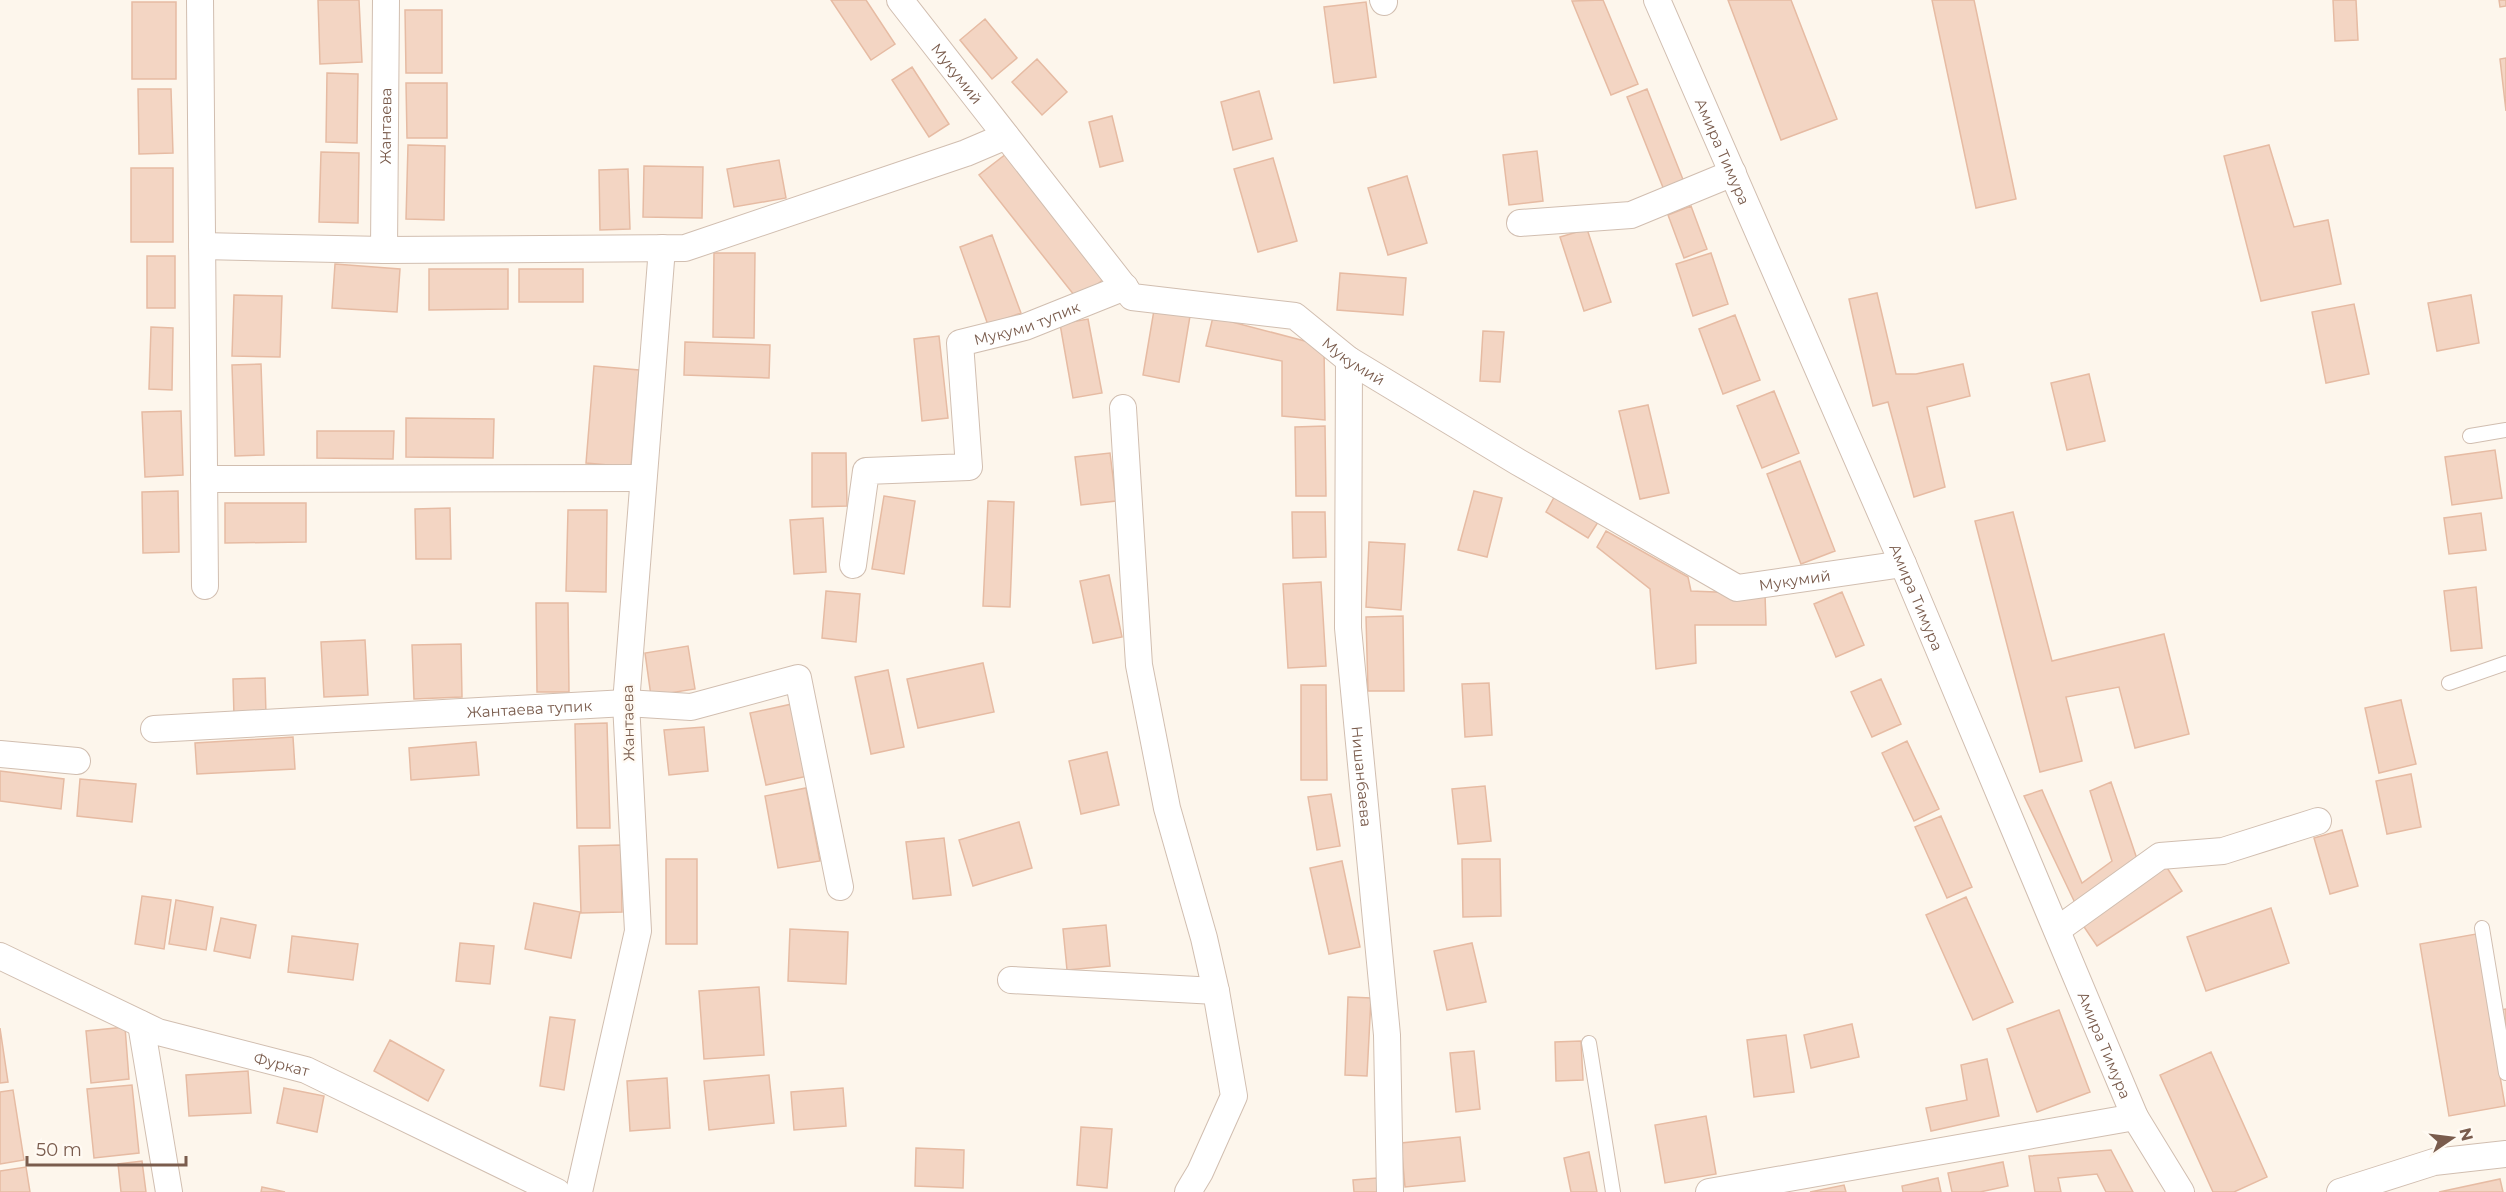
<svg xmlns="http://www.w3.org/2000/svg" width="2506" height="1192" font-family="Montserrat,sans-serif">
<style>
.building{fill:#f3d5c3;stroke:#e6bba3;stroke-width:1.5}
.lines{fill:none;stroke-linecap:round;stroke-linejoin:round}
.service-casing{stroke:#d1beb0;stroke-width:16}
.minor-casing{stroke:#d1beb0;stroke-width:28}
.service{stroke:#fff;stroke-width:14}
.minor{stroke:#fff;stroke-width:26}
.labels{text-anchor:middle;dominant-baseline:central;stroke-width:4.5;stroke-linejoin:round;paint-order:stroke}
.street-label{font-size:15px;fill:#7a5c4d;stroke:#fffaf3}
</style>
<rect width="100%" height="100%" fill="#fdf6ec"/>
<path class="building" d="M318 0H359L362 62 320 64Z
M831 0H866L895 44 871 60Z
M1603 0 1638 84 1611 95 1572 1Z
M1728 0H1791L1837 119 1781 140Z
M1932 0H1974L2016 199 1976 208Z
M2333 0H2356L2358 40 2335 41Z
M2499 0H2506V6L2500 7Z
M132 2H176V79H132Z
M1366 2 1376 77 1334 83 1324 7Z
M405 10H442V73H406Z
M985 19 1017 58 992 79 960 40Z
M2506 58V111L2500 59Z
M1037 59 1067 92 1042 115 1012 82Z
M912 67 949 124 929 137 892 80Z
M327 73 358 74 357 143 326 142Z
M406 83H447V138H407Z
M138 89H171L173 153 139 154Z
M1647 89 1686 187 1666 195 1627 97Z
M1259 91 1272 139 1233 150 1221 102Z
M1112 116 1123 161 1100 167 1089 122Z
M408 145 445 146 444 220 406 219Z
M2269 145 2294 227 2328 220 2341 284 2261 301 2224 156Z
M1537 151 1543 201 1509 205 1503 155Z
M321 152 359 153 358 223 319 222Z
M1006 154 1105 278 1078 300 979 175Z
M1273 158 1297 241 1258 252 1234 169Z
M779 160 786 198 734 207 727 169Z
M644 166 703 167 702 218 643 217Z
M131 168H173V242H131Z
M628 169 630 229 600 230 599 170Z
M1407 176 1427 243 1388 255 1368 188Z
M1691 206 1707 249 1684 258 1668 215Z
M1587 229 1611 302 1584 311 1560 237Z
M992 235 1021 313 988 325 960 247Z
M714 253H755L754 338 713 337Z
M1711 253 1728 304 1693 316 1676 264Z
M147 256H175V308H147Z
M335 264 400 269 397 312 332 308Z
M429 269H508V309L429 310Z
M519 269H583V302H519Z
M1340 273 1406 278 1403 315 1337 310Z
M1877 293 1896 374H1916L1963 364 1970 396 1927 407 1945 487 1914 497 1888 402 1873 406 1849 299Z
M234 295 282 296 280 357 232 356Z
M2471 295 2479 343 2437 351 2428 303Z
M2354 304 2369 374 2326 383 2312 312Z
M1154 310 1190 316 1179 382 1143 375Z
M1735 315 1760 380 1723 394 1699 329Z
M1213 317 1324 346 1325 420 1282 416V361L1206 346Z
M1088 319 1102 393 1073 398 1060 324Z
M151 327 173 328 172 390 149 389Z
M1483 331 1504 332 1500 382 1480 381Z
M939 336 948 418 922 421 914 339Z
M685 342 770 345 769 378 684 375Z
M261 364 264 455 235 456 232 365Z
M594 366 639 370 631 467 586 463Z
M2089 374 2105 441 2067 450 2051 383Z
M1774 391 1799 453 1762 468 1737 406Z
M1648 405 1669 493 1640 499 1619 411Z
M181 411 183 475 145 477 142 412Z
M406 418 494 419 493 458 406 457Z
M1325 426 1326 496H1296L1295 427Z
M317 431H394L393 459 317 458Z
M2495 450 2502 498 2452 505 2445 457Z
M812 453H846L847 506 812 507Z
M1110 453 1116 501 1081 505 1075 457Z
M1800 461 1835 551 1801 564 1767 474Z
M178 491 179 552 143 553 142 492Z
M1474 491 1502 498 1487 557 1458 550Z
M1557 492 1600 519 1588 538 1546 512Z
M884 496 915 501 904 574 872 569Z
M988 501 1014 502 1010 607 983 606Z
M225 503H306V542L225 543Z
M450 508 451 559H416L415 509Z
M568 510H607L606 592 566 591Z
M1292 512H1325L1326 557 1293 558Z
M2013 512 2052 661 2164 634 2189 734 2135 748 2119 687 2066 697 2082 761 2040 772 1975 521Z
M2481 513 2486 550 2449 554 2444 518Z
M823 518 826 572 794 574 790 520Z
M1606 531 1688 577 1691 591 1765 594 1766 625H1695L1696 663 1656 669 1650 589 1597 547Z
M1369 542 1405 544 1401 610 1366 607Z
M1109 575 1122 637 1093 643 1080 581Z
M1321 582 1326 666 1288 668 1283 584Z
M2476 587 2482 648 2451 651 2444 591Z
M826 591 860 594 856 642 822 638Z
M1842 592 1864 645 1836 657 1814 604Z
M536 603H568L569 692H537Z
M1403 616 1404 691H1368L1366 617Z
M365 640 368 695 324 697 321 642Z
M461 644 462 697 414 699 412 645Z
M688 646 695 689 651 696 645 653Z
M983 663 994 712 918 728 907 679Z
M888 670 904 747 871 754 855 677Z
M265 678 266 716 234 717 233 679Z
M1881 679 1901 724 1872 737 1851 692Z
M1489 683 1492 735 1465 737 1462 684Z
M1301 685H1326L1327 780H1301Z
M2401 700 2416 764 2379 773 2365 708Z
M792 704 808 776 766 785 750 713Z
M607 723 610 828H577L575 724Z
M704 727 708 771 669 775 664 730Z
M293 737 295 769 197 774 195 743Z
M1907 741 1939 809 1914 821 1882 753Z
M476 742 479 775 411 780 409 748Z
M1107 752 1119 805 1081 814 1069 761Z
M0 771 64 779 61 809 0 801Z
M2411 774 2421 827 2387 834 2376 781Z
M80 779 136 784 132 822 77 816Z
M2111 782 2139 865 2076 905 2024 796 2042 790 2082 883 2112 861 2090 791Z
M1485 786 1491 841 1458 844 1452 789Z
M806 788 820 861 778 868 765 796Z
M1331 794 1340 846 1317 850 1308 797Z
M1941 816 1972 887 1947 898 1915 827Z
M1019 822 1032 868 973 886 959 840Z
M2342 830 2358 886 2330 894 2314 838Z
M944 838 951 895 913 899 906 842Z
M621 845 622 912 581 913 579 846Z
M666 859H697V944H666Z
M1462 859H1500L1501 916 1463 917Z
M1342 861 1360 947 1329 954 1310 868Z
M2164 863 2182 891 2097 946 2078 918Z
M142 896 171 900 164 949 135 944Z
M1966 897 2013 1002 1973 1020 1926 915Z
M176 900 213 907 206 950 169 944Z
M534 903 580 912 571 958 525 949Z
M2271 908 2289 963 2206 991 2187 937Z
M221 918 256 925 250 958 214 951Z
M1106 925 1110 966 1067 970 1063 929Z
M790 929 848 932 846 984 788 981Z
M2476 934 2505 1106 2449 1116 2420 944Z
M292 936 358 944 353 980 288 972Z
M460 943 494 946 490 984 456 981Z
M1472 943 1486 1002 1447 1010 1434 951Z
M759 987 764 1055 704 1059 699 991Z
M1348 997 1371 998 1367 1076 1345 1075Z
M2506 1009V1040L2500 1010Z
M2059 1010 2090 1092 2037 1112 2007 1029Z
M550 1017 575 1020 564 1090 540 1086Z
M1852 1024 1859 1057 1811 1068 1804 1035Z
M125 1027 129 1079 91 1083 86 1031Z
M0 1028 8 1082 0 1083Z
M1786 1035 1794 1092 1754 1097 1747 1040Z
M390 1040 444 1070 428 1101 374 1071Z
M1581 1041 1583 1080 1556 1081 1555 1042Z
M1474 1051 1480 1109 1456 1112 1450 1053Z
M2211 1052 2267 1177 2234 1192H2213L2160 1075Z
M1987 1059 1999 1116 1931 1131 1926 1108 1967 1100 1961 1065Z
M248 1071 251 1113 189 1116 186 1075Z
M769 1075 774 1123 709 1130 704 1081Z
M667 1078 670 1128 630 1131 627 1081Z
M132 1085 139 1153 94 1158 87 1089Z
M284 1088 324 1096 317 1132 277 1123Z
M843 1088 846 1126 794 1130 791 1092Z
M13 1090 24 1160 0 1164V1092Z
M1706 1116 1716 1174 1665 1183 1655 1125Z
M1081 1127 1112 1129 1107 1188 1077 1185Z
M1460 1137 1465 1181 1405 1187 1401 1143Z
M916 1148 964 1150 963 1188 915 1186Z
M2111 1150 2133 1192H2106L2097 1174 2058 1178 2061 1192H2035L2029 1156Z
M1589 1152 1597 1192H1571L1564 1158Z
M142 1161 146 1192H121L118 1164Z
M2003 1162 2008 1186 1980 1192H1952L1948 1173Z
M26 1167 30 1192H0V1171Z
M1377 1178 1378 1192H1354L1353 1180Z
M1938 1178 1941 1192H1903L1902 1186Z
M2500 1179 2503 1192H2439Z
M1844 1185 1846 1192H1810Z
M262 1187 285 1192H261Z"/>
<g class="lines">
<g class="service-casing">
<path id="service" d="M2470 436 2506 430
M2449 683 2506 663
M2482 928 2506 1073
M1589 1043 1613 1192"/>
</g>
<g class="minor-casing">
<g id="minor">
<path d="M200 0 205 586"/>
<path id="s1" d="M900 0 1132 297 1295 316 1349 360 1518 462 1737 588 1903 564"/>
<path d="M1383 0 1384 2"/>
<path id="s2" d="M1657 0 1903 564 2135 1117 2181 1192"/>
<path d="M1520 223 1631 215 1733 173"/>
<path d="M202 246 384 250 685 248 966 153 1006 136"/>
<path id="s3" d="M384 250 386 0"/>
<path id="s4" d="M1349 360 1348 628 1387 1035 1390 1192"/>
<path d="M1123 408 1139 665 1167 808 1204 938 1216 991"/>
<path d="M204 479 642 478"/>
<path id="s5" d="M853 565 866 471 969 467 960 343 1025 327 1125 287"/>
<path id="s6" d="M154 729 626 703 691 707 798 678 840 887"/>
<path d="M0 754 77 761"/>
<path d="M2057 930 2160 856 2223 851 2318 821"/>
<path id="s7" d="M0 956 158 1032 306 1070 557 1192"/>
<path d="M1011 980 1216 991 1234 1096 1200 1172 1188 1192"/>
<path d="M141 1024 169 1192"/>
<path d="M579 1192 638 931 626 703 662 248"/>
<path d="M1709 1192 2135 1117"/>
<path d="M2340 1192 2434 1162 2506 1154"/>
</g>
</g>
<use href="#service" class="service"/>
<use href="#minor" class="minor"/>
</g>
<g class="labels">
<g class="street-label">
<text stroke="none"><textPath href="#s1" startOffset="93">Мукумий</textPath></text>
<text stroke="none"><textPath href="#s3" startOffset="124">Жантаева</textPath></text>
<text stroke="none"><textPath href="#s2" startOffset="165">Амира Тимура</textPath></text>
<text stroke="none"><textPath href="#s5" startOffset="392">Мукуми тупик</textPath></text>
<text stroke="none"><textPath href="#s1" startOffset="615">Мукумий</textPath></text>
<text stroke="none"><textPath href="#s1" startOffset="1119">Мукумий</textPath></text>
<text stroke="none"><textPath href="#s2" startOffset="651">Амира Тимура</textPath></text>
<text stroke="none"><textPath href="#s6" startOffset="376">Жантаева тупик</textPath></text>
<text transform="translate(628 723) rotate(-91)">Жантаева</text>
<text stroke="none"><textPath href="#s4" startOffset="417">Нишанбаева</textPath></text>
<text stroke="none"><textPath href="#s2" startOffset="1137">Амира Тимура</textPath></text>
<text stroke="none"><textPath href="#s7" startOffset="303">Фуркат</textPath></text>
</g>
</g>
<g transform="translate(2452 1138) rotate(76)" stroke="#fffaf3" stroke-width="4.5" paint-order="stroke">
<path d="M0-4.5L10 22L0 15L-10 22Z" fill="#7a5c4d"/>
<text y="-9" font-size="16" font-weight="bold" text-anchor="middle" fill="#7a5c4d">N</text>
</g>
<path d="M27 1156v9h159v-9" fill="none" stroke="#7a5c4d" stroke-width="3"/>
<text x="36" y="1156" font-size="18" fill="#7a5c4d" stroke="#fffaf3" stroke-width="4.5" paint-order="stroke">50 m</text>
</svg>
